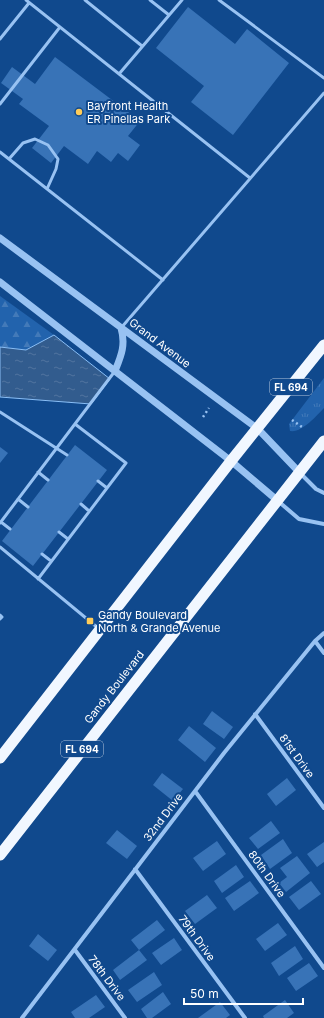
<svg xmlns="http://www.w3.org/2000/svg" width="324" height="1018" font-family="Inter,sans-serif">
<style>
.grass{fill:url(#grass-tufts)}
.forest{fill:url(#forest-firs)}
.water{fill:url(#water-ripples);stroke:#89bef6}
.building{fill:#3873b7}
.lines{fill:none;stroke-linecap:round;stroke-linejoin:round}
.path{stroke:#98c2f2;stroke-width:2.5;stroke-dasharray:2 3;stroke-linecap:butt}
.service{stroke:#98c2f2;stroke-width:3}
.minor{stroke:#98c2f2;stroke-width:4}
.tertiary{stroke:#98c2f2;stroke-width:7}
.trunk{stroke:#f1f7ff;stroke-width:11}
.poi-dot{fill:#ffcc59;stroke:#10498d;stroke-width:1.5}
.labels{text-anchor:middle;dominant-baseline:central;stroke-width:4;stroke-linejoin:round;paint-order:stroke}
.shield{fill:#10498d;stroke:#b7c8dd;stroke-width:1}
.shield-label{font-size:10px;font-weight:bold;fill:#fff}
.poi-label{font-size:11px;fill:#fff;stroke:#10498d;text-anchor:start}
.street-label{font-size:11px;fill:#fff;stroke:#10498d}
</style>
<defs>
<pattern id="grass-tufts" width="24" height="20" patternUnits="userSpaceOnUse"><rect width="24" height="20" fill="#2263ad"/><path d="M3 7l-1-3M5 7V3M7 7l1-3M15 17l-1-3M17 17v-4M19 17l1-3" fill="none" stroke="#437ab9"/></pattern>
<pattern id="forest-firs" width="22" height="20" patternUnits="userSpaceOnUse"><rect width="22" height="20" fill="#2263ad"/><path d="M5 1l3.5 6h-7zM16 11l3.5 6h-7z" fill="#437ab9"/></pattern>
<pattern id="water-ripples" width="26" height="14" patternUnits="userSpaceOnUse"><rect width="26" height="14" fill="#325c8e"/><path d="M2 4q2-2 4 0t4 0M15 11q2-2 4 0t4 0" fill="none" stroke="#51749f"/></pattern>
</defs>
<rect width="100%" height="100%" fill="#10498d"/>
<path class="grass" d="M324 378V408C316 416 302 433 290 431L289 424Z"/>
<path class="forest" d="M0 296 54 335 26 350 0 347Z"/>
<path class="water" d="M54 335 110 379 91 404 0 397V347L26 350Z"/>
<path class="building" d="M188 7 235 44 247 29 289 63 233 135 191 102 204 86 156 48Z
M55 57 140 121 128 136 140 145 128 161 118 153 111 162 97 151 88 164 64 146 51 163 32 148 49 126 19 104 23 99 1 83 12 67 35 84Z
M75 445 107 470 33 566 2 541Z
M0 447 8 453 0 463Z
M212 711 233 727 224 739 203 724Z
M189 726 216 748 205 762 178 740Z
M162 773 183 789 173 801 153 785Z
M287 778 296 790 276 806 267 794Z
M271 821 280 833 258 849 249 838Z
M117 830 137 846 127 859 106 843Z
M283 839 292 853 270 869 261 855Z
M217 841 226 854 203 871 193 858Z
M324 842V862L317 867 307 854Z
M297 856 310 873 286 892 279 883 287 877 280 868Z
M236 865 244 877 222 893 214 881Z
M250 881 259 893 234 911 225 898Z
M311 881 321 894 299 910 289 897Z
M207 895 217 908 195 924 185 911Z
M157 920 165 930 139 950 131 940Z
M278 923 287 935 265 951 256 939Z
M38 934 57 950 48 961 29 946Z
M174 938 182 950 161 965 152 953Z
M295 946 303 959 279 976 271 963Z
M139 950 147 960 120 980 113 970Z
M309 963 318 976 296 991 287 978Z
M154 972 162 985 137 1002 128 990Z
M163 992 171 1004 152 1018H147L141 1009Z
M96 995 105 1007 89 1018H75L71 1012Z
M285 1000 294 1013 287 1018H264L263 1016Z
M220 1002 230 1015 226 1018H198Z"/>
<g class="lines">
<path class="path" d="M203 417 209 408
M292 420 302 427"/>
<path class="service" d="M26 0 250 178
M85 0 142 46
M150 0 169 15
M219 0 324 78
M0 39 29 3
M119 74 182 0
M0 104 60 27
M0 152 163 280
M9 159 23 143 35 139 48 145 58 159 56 169 47 189
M121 328 324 93
M0 412 67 455
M38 472 48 480
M98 481 107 488
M18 499 28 507
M81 504 89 511
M1 522 10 529
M0 523 115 371
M59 532 68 539
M0 547 98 628
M42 554 51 561
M38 579 126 463 75 424
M0 615 2 617 0 619"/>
<path class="minor" d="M300 473 316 489 324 493
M278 501 299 519 324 524
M315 641 324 653
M255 714 324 808
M195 791 324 968
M135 869 245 1018
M75 950 125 1018
M22 1018 224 753 315 641 324 633"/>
<path class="tertiary" d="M0 238 258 429 300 473
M0 282 231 461 278 501
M115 371C121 356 126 345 121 328"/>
<path class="trunk" d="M0 758 231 461 324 345
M0 855 324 441"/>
</g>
<g class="poi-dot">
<circle cx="79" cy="112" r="4"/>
<rect x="86" y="617" width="8" height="8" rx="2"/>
</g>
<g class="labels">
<g class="shield">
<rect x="270" y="379" width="42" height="16" rx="3"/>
<rect x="61" y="741" width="42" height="16" rx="3"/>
</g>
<g class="shield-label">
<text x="291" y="387">FL 694</text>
<text x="82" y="749">FL 694</text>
</g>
<g class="poi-label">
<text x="87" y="106">Bayfront Health<tspan x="87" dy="13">ER Pinellas Park</tspan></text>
<text x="98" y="615">Gandy Boulevard<tspan x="98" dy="13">North &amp; Grande Avenue</tspan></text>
</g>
<g class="street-label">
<text transform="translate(160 343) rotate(37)">Grand Avenue</text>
<text transform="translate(114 687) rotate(-52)">Gandy Boulevard</text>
<text transform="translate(297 756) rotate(54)">81st Drive</text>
<text transform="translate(163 817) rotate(-53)">32nd Drive</text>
<text transform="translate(267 874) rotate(54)">80th Drive</text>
<text transform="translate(197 938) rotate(54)">79th Drive</text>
<text transform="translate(107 978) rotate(53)">78th Drive</text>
</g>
</g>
<path d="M184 998v6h119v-6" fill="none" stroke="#ffffff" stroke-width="2"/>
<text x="190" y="998" font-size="12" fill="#ffffff" stroke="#10498d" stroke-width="3" paint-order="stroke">50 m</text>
</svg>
